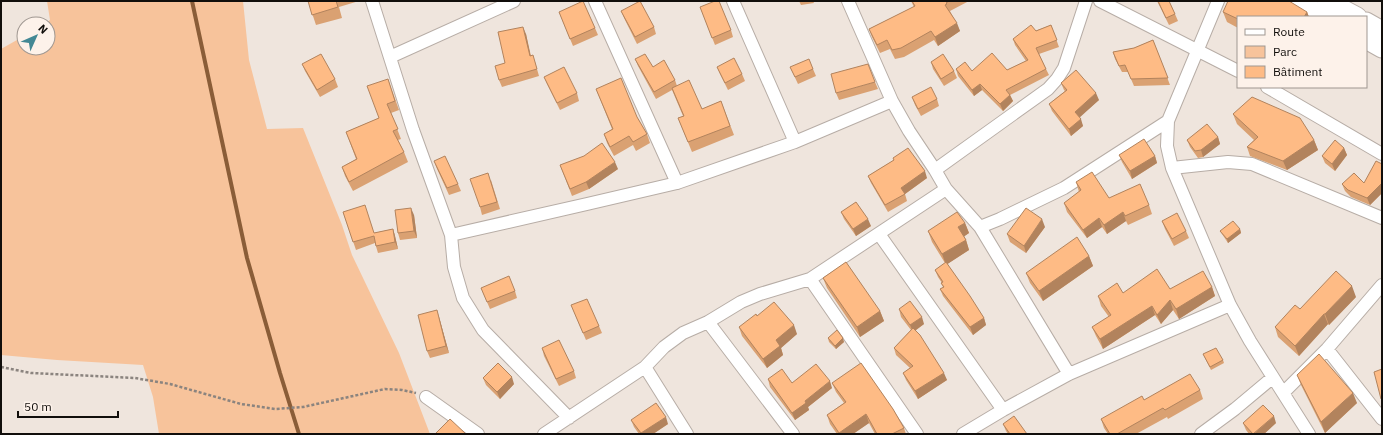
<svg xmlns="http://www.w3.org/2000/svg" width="1383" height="435" font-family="'IBM Plex Sans',sans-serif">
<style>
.green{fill:#f7c39b}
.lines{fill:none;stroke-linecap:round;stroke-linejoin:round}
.stream{stroke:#8a5d38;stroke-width:4}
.minor-casing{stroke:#b7ada6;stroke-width:14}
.primary-casing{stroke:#b7ada6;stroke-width:21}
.path{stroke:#8b847f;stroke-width:2.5;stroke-dasharray:3 2;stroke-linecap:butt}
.minor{stroke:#fff;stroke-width:12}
.primary{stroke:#fff;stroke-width:19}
.wall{fill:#daa172}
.shaded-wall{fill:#b2835d}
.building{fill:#febb85;stroke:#b2835d}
</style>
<rect width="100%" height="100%" fill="#efe5dd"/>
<path class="green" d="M47 1H243L249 60 267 129 303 128 342 225 352 255 399 353 430 434H159L153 397 143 365 57 360 1 355V49L24 36V48H48V24H44L50 20Z"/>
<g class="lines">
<path class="stream" d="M192 1 247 258 280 373 299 434"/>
<g class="minor-casing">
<path id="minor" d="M372 1 413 130 451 235 454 267 463 298 483 330 569 418
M595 1 677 183
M733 1 795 142
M848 1 892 101 909 131 935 170 946 189 980 227 1069 374
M1100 1 1238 71
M1218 1 1168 121 1167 146 1172 168 1230 305 1250 341 1309 434
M390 57 514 1
M1267 87 1382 154
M1172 168 1228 162 1252 164 1382 218
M935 170 1048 89 1057 79 1064 68 1086 1
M980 227 1000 219 1064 188 1168 121
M879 234 1003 410
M451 235 587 204 677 183 795 142 892 101
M810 279 917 434
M708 322 793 434
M1327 349 1382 419
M645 367 687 434
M1283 393 1327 349 1382 285
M426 397 478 434
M544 434 645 367 664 347 683 333 708 322 741 302 760 294 810 279 946 189
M963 434 1003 410 1069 374 1230 305
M1201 434 1235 409 1272 378"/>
</g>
<g class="primary-casing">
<path id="primary" d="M1295 1 1325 17
M1327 1 1357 17
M1366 22 1382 31
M1366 39 1382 48"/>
</g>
<path class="path" d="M1 367 31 373 135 378 170 384 241 404 275 409 303 407 385 389 402 390 416 393"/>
<use href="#minor" class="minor"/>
<use href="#primary" class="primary"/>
</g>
<path class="wall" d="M308 1H359L339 7 342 18 316 25Z
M799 1H813L814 3 801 5Z
M911 1H969L950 11 960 31 938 46 934 40 904 57 895 59 890 49 880 53 872 37 869 29 914 7Z
M1157 1H1169L1175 14 1178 21 1169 25Z
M700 7 731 30 733 37 715 45Z
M621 11 654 27 656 34 637 44 624 18Z
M559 12 595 28 598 35 573 46Z
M1223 12H1307L1309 17H1238V28L1227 22Z
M1051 25 1059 47 1039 54 1046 69 1049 75 1010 95 1013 101 1003 111 982 90 974 96 958 76 956 69 972 71 1007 70 1026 61 1015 45 1013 39Z
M526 34 531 56 535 62 539 76 502 87 499 80 505 63Z
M1153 40 1170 85 1134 86 1128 72H1122L1115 59 1113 52 1134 48Z
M635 59 653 67 675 80 677 86 702 109 721 101 734 135 692 152 678 118 683 116 672 90 656 99 638 66Z
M931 62 954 71 957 78 944 86 933 69Z
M302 64 335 79 338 87 320 97 305 71Z
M717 67 742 74 745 81 728 90 720 74Z
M790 67 813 69 816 76 798 84Z
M544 77 577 93 579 101 560 110 547 84Z
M388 79 399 110 391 113 401 139 398 140 404 152 408 162 353 191 345 176 342 167 356 159 346 132 379 118Z
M875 82 878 89 839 100 836 93Z
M1061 83 1099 100 1079 117 1083 126 1071 136 1052 111 1049 104 1065 91 1064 90Z
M596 89 637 117 647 134 650 143 636 151 633 145 614 156 607 143 604 134 612 129Z
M912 97 937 99 939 106 921 116 915 105Z
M1233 114 1314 140 1318 150 1287 170 1250 156 1247 147 1254 140 1237 124Z
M1218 137 1220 144 1203 157 1198 158 1190 147 1187 140Z
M1344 148 1347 155 1335 171 1325 163 1322 156Z
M1119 155 1155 156 1157 163 1132 179 1122 162Z
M893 158 927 178 905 194 907 201 888 212 871 183 868 176 894 160Z
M434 161 458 184 461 191 449 195 437 169Z
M1382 164V193L1370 205 1351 197 1345 191 1342 184 1364 183Z
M560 165 618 169 589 189 572 196Z
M491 180 500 209 482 215 480 207Z
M1076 182 1109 198 1149 205 1152 214 1128 225 1126 221 1107 234 1102 227 1087 238 1067 212 1064 203 1079 192Z
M343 212 374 233 393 229 395 236 398 249 378 253 375 243 356 250Z
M841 212 871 226 856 236 844 219Z
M414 215 417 238 400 240 398 233Z
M1162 221 1186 231 1189 238 1174 246 1165 229Z
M965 223 969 233 964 236 966 240 969 250 947 264 984 318 986 325 973 335 943 296 940 289 943 287 941 283H942L938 277 935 270 945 263 932 242 928 231Z
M1045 227 1026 253 1010 242 1007 234Z
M1240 229 1241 233 1228 243 1220 231Z
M1089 256 1093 266 1043 301 1030 283 1026 273Z
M823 278 880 311 884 321 860 337 827 288Z
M1212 287 1215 296 1179 319 1173 310 1161 324 1155 315 1103 349 1096 336 1092 327 1109 317 1101 306 1098 296 1123 293 1170 289Z
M481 288 515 291 517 298 490 309Z
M1356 297 1329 325 1328 324 1299 356 1278 337 1275 327 1300 309Z
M571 305 599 326 602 333 586 340Z
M899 309 924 324 915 331 947 380 918 399 906 380 903 373 910 368 896 355 894 348 911 330 901 317Z
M757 316 797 334 781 348 783 355 767 368 742 336 739 327Z
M439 317 449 353 430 358 427 351Z
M828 338 844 342 836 349 829 342Z
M542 348 574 371 576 378 559 386 544 356Z
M1203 354 1223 360 1224 363 1211 370Z
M1297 375 1357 403 1325 433 1301 385Z
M483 378 514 384 500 399 486 385Z
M768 379 792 383 832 388 808 407 809 410 795 420 770 387Z
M832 383 904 428 906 434H875L869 423 853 434H837L830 424 827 415 844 403 836 392Z
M1200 390 1203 399 1168 419 1167 417 1136 434H1108L1104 428 1101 419Z
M631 420 668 424 653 434H639L634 427Z
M1243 423H1276L1264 434H1249L1246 430Z
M1003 424 1027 434H1008L1006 431Z"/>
<path class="shaded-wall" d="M1307 12 1309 17H1304Z
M957 23 960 31 938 46 935 37Z
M523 27 526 34 532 63 530 56Z
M980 84 982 90 974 96 972 90Z
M1096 93 1099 100 1078 119 1075 112Z
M1010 95 1013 101 1003 111 1000 104Z
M1081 119 1083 126 1071 136 1069 129Z
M1218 137 1220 144 1203 157 1201 150Z
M1314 140 1318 150 1287 170 1283 161Z
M1344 148 1347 155 1335 171 1332 164Z
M1155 156 1157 163 1132 179 1130 171Z
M615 162 618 169 589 189 586 182Z
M925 171 927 178 905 194 901 188Z
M1381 184 1382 187V193L1370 205 1367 198Z
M411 208 414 215 417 238 414 231Z
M1123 212 1126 221 1107 234 1104 225Z
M1099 218 1102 227 1087 238 1083 230Z
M868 219 871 226 856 236 853 229Z
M1042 219 1045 227 1026 253 1024 246Z
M965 223 969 233 962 238 958 227Z
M393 229 395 236 398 249 395 242Z
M1240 229 1241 233 1228 243 1227 239Z
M966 240 969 250 946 265 942 254Z
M1089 256 1093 266 1043 301 1039 291Z
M1352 286 1356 297 1329 325 1325 314Z
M1212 287 1215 296 1179 319 1176 309Z
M1170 300 1173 310 1161 324 1157 315Z
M1152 306 1155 315 1103 349 1100 339Z
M437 310 439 317 449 353 446 346Z
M880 311 884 321 860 337 857 327Z
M1324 314 1328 324 1299 356 1295 346Z
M922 317 924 324 913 332 910 325Z
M984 318 986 325 973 335 970 327Z
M794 325 797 334 781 348 783 355 767 368 763 359 776 340Z
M843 338 844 342 836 349 835 346Z
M944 373 947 380 918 399 915 391Z
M512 377 514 384 500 399 497 392Z
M830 381 832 388 808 407 809 410 795 420 792 413 805 401Z
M1353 393 1357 403 1325 433 1321 422Z
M866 414 869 423 853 434H840L839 433Z
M1274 416 1276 423 1264 434H1254Z
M666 417 668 424 653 434H641V433Z"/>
<path class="building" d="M308 1H336L338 7 312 15Z
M583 1 595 28 570 39 559 12Z
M640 1 654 27 635 37 621 11Z
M715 1H719L731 30 712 38 700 7Z
M912 1H949L946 3 947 4 945 5 957 23 935 37 931 31 901 48 892 50 887 40 877 45 869 29 915 6Z
M1158 1H1169L1175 14 1166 18Z
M1228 1H1289L1307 12 1304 17H1238V19L1223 12Z
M1031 25 1036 31 1051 25 1057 40 1036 48 1046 69 1006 90 1010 95 1000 104 980 84 972 90 956 69 965 62 972 71 992 53 1007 70 1028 60 1013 39Z
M523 27 530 56 533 55 537 69 499 80 495 66 505 63 498 32Z
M1153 40 1168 78 1131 79 1125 65 1119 66 1113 52 1134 48Z
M321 54 335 79 317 90 302 64Z
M645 54 653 67 664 60 675 80 654 92 635 59Z
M943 54 954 71 941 79 931 62Z
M734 58 742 74 725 83 717 67Z
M809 59 813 69 795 77 790 67Z
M868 64 875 82 836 93 831 74Z
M564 67 577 93 557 103 544 77Z
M1076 70 1096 93 1075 112 1081 119 1069 129 1049 104 1067 90 1061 83Z
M621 78 637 117 647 134 633 142 629 136 610 147 604 134 613 129 596 89Z
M388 79 395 101 387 104 398 129 393 131 404 152 349 182 342 167 357 159 346 132 379 118 367 86Z
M689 80 702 109 721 101 730 126 688 142 678 118 684 116 672 88Z
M931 87 937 99 918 109 912 97Z
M1252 97 1300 118 1314 140 1283 161 1247 147 1258 137 1233 114Z
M1207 124 1218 137 1201 150 1195 151 1187 140Z
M1144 139 1155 156 1130 171 1119 155Z
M1335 140 1344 148 1332 164 1322 156Z
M602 143 615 162 586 182 570 189 560 165 584 156Z
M908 148 925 171 901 188 905 194 885 205 868 176 894 160 893 158Z
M445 156 458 184 447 188 434 161Z
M1376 161 1382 164V185L1381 184 1367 198 1348 190 1342 184 1354 173 1364 183Z
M1092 172 1109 198 1140 184 1149 205 1125 216 1123 212 1104 225 1099 218 1083 230 1064 203 1081 190 1076 182Z
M488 173 497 202 480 207 470 179Z
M856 202 868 219 853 229 841 212Z
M365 205 374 233 393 229 395 242 376 246 374 236 353 242 343 212Z
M411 208 414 231 398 233 395 210Z
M1026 208 1042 219 1024 246 1007 234Z
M957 212 965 223 958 227 966 240 942 254 928 231Z
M1177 213 1186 231 1172 239 1162 221Z
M1233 221 1240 229 1227 239 1220 231Z
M1077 237 1089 256 1039 291 1026 273Z
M846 262 880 311 857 327 823 278Z
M946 262 970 296 984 318 970 327 940 289 944 287 941 283 943 282 935 270Z
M1157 269 1170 289 1203 271 1212 287 1176 309 1170 300 1157 315 1152 306 1100 339 1092 327 1111 315 1098 296 1117 283 1123 293Z
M1336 271 1352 286 1325 314H1324L1295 346 1275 327 1295 305 1300 309Z
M509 276 515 291 487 302 481 288Z
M587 299 599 326 583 333 571 305Z
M910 301 922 317 910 325 899 309Z
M774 302 794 325 776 340 780 346 763 359 739 327 756 314 757 316Z
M437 310 446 346 427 351 418 315Z
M913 328 920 335 944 373 915 391 903 373 913 366 894 348Z
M837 330 843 338 835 346 828 338Z
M559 340 574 371 556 379 542 348Z
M1216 348 1223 360 1210 367 1203 354Z
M1319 354 1353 393 1321 422 1297 375Z
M498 363 512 377 497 392 483 378Z
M861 363 893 409 904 428 892 434H877L866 414 839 433 827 415 846 402 832 383Z
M816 364 830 381 805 401 806 403 792 413 768 379 782 369 792 383Z
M1382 369V399H1381L1374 372Z
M1190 374 1200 390 1165 410 1163 408 1117 434H1110L1101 419 1142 396 1144 400Z
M656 403 666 417 641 433 631 420Z
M1263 405 1274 416 1253 434 1243 423Z
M1014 416 1027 434H1010L1003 424Z
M450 419 466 434H435Z"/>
<rect width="1383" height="435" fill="none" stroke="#110e0b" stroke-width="4"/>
<rect x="1237" y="16" width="130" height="72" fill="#fdf2ea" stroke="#9f9791"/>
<rect x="1245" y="29" width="20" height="6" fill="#ffffff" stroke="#9f9791"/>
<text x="1273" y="36" font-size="12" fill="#110e0b">Route</text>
<rect x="1245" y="46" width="20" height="12" fill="#f7c39b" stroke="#9f9791"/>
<text x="1273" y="56" font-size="12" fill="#110e0b">Parc</text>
<rect x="1245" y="66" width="20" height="12" fill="#febb85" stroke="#9f9791"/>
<text x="1273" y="76" font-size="12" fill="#110e0b">Bâtiment</text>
<g transform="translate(36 36) rotate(45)"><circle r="19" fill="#fdf2ea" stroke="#9f9791"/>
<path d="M0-3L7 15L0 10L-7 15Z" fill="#438894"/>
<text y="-6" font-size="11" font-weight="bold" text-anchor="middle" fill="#110e0b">N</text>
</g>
<path d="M18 411v6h100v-6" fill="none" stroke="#110e0b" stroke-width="2"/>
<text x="24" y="411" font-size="12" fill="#110e0b" stroke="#fdf2ea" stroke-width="3" paint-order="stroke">50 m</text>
</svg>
